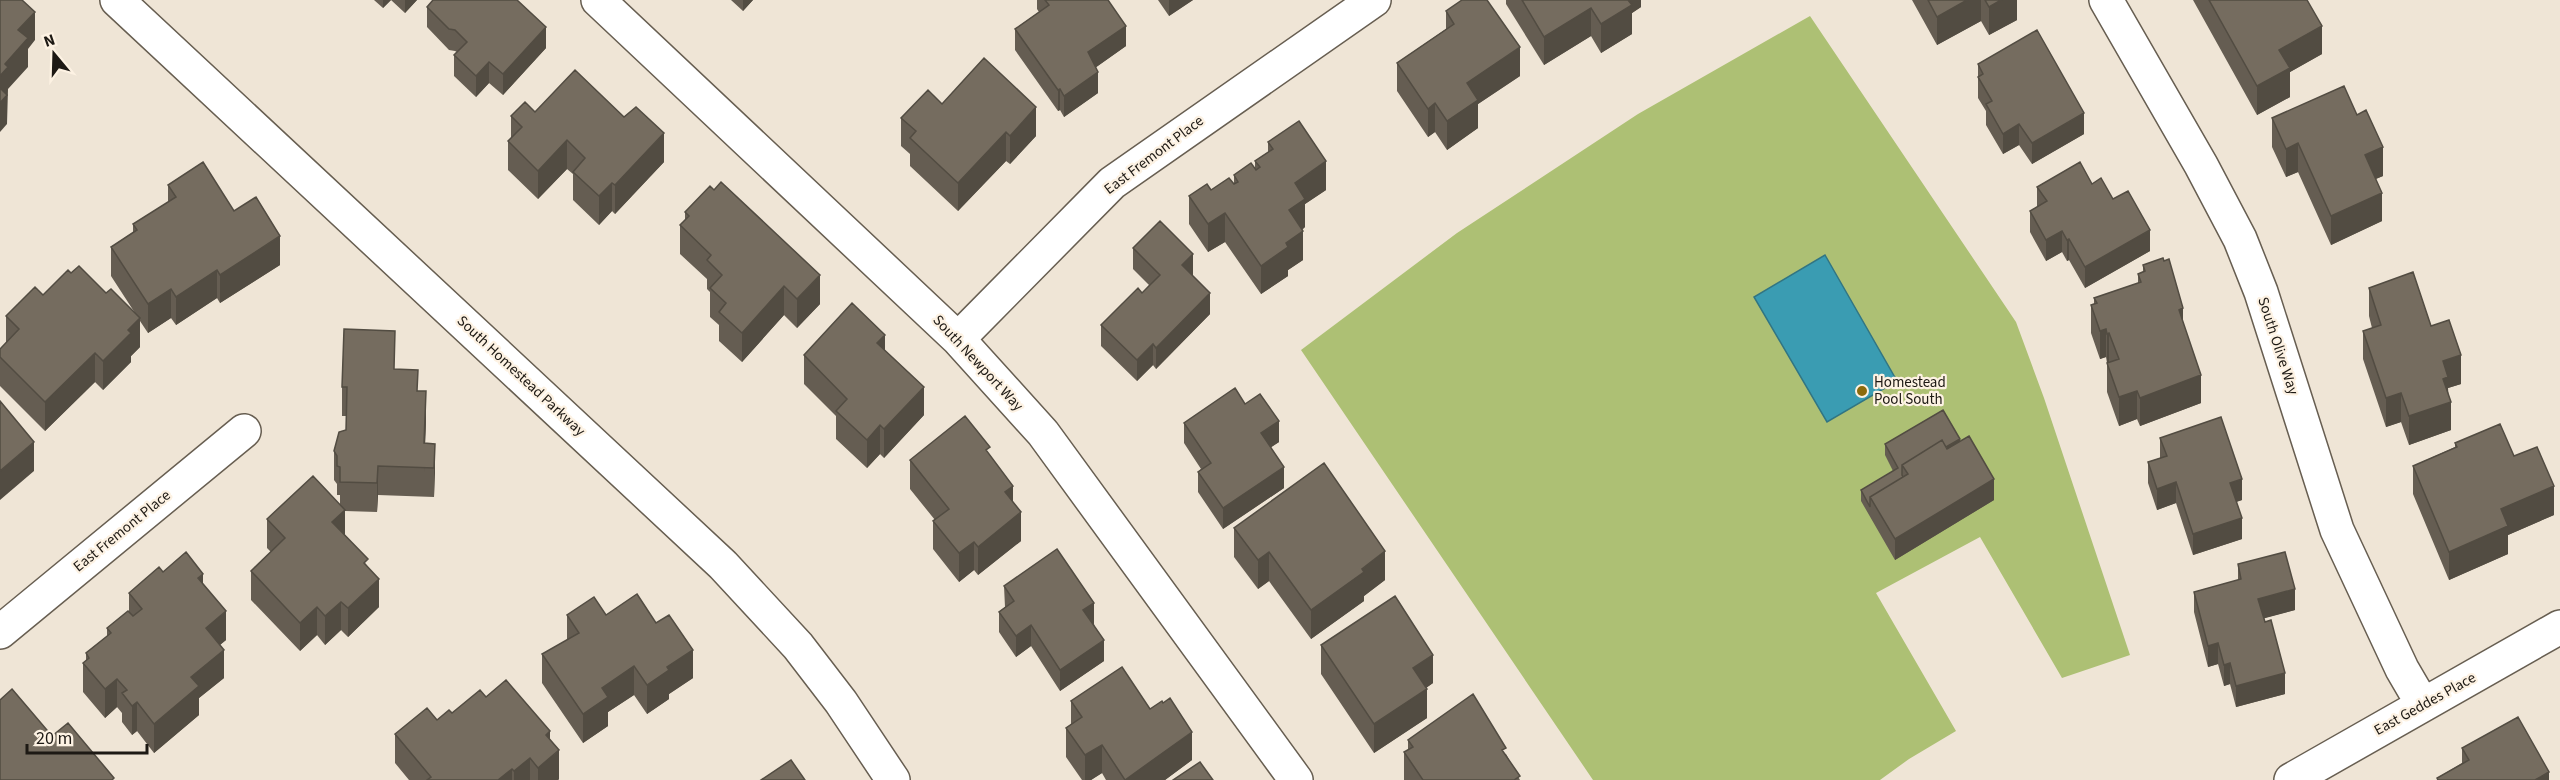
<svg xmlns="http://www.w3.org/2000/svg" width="2560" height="780" font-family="'Source Sans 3',sans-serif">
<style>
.green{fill:#adc074}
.water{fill:#3a9cb2;stroke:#317583;stroke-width:1.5}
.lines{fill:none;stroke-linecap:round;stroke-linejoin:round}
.street-casing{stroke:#675e51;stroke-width:36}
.street{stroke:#fff;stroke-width:33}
.wall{fill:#655d52}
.shaded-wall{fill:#524c42}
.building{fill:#756c5f;stroke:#524c42;stroke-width:1.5}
.poi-dot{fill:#8c6b0c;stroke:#fdf2e3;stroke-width:2}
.labels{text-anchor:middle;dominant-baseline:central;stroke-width:4.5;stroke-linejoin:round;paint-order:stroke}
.street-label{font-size:15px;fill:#1d1914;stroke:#fdf2e3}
.poi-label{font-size:15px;fill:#1d1914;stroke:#fdf2e3;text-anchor:start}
</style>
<rect width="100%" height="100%" fill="#efe5d6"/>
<path class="green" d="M1810 16 2016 322 2044 398 2130 655 2062 678 1980 537 1876 593 1956 731 1909 759 1880 780H1593L1301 350 1457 233 1638 114Z"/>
<path class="water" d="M1825 255 1897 381 1827 422 1754 297Z"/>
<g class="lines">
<g class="street-casing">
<path id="street" d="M117 0 723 565 798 646 841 702 893 780
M598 0 958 339 1043 433 1296 780
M2106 0 2201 165 2240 239 2261 292 2337 530 2402 669 2423 705
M958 339 1112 183 1374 0
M0 632 244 431
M2291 780 2560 627"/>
</g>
<use href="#street" class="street"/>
</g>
<path class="wall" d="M374 0H417L405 13 391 0 383 8Z
M731 0H753L743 11Z
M1037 0H1108L1126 46 1096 67 1098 93 1064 117 1060 110 1058 111 1015 50V29L1039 12 1037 9Z
M1158 0H1193L1169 16Z
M1506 0H1641V7L1632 13V34L1601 53 1591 36 1544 65 1506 4Z
M1912 0H2017V20L1989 35 1981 21 1937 45Z
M2193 0H2307L2322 54 2290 72V97L2257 115Z
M427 7 546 48 503 95 489 83 476 97 454 76V55L457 52 455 51 449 50 427 27Z
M1446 11 1520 76 1478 104V128L1447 150 1435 132 1428 137 1397 91V63L1446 29Z
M1978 64 2084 134 2032 164 2019 145 2003 154 1986 125V111L1978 98Z
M942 104 1036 136 1010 164 1006 161 958 211 910 166V154L901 146V118Z
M535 112 664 162 615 214 612 211 599 225 573 200V174L567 169 538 199 508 170V141L511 138V116Z
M2272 118 2383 176 2376 179 2382 221 2331 245 2298 172 2286 177 2272 147Z
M1268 142 1326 190 1305 204V227L1302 230 1303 260 1288 270V276L1261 294 1225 242 1208 252 1189 224V196L1234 184V175L1255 169V161L1268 152Z
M2092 184 2113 199 2150 251 2085 288 2069 260 2067 261 2062 252 2046 261 2030 232V211L2037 207V187Z
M168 185 234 211 280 265 220 303 217 298 176 325 171 318 148 333 140 321V347L131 356V362L103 390 95 382 45 431 0 386V349L6 343V316L43 295 71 273 106 293 135 313 111 276V247L133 232V224L168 202Z
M685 212 820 304 797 328 784 315 742 362 719 341V325L710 317V292L707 289V279L680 254V225L685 220Z
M1133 248 1193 275H1192L1210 314 1156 369 1153 365 1137 381 1101 346V325L1142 293 1149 285 1133 269Z
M2143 265 2183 324 2201 403 2140 426 2137 419 2119 426 2107 392V363L2106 357 2100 359 2091 333V305L2094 304V298L2138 283V274L2143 272Z
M2369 288 2461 384 2448 388 2451 430 2409 445 2401 422 2386 427 2363 359V331L2372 328 2369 316Z
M885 351 924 415 884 458 880 454 867 468 836 439V416L804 384V355Z
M395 369 418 391 426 420 425 444H435L434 497 378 495 377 512 345 511V535L368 567 379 607 348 637 341 630 325 645 317 635 300 651 251 600V571L271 552 267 548V519L340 504V495H337V484L334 480V451L346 430V416H342V387Z
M1245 404 1279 442 1271 447 1284 488 1223 529 1198 492V472L1201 469 1184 443V423Z
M2160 438 2242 500 2236 502 2242 539 2193 555 2176 503 2157 510 2148 483V462L2160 458Z
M1960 441 1994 500 1895 560 1861 501V490L1893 471 1885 455V444Z
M2455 443 2514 456 2554 515 2508 535V554L2449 580 2413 494V466L2455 447Z
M990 455 1013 502 1021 541 978 575 974 570 959 582 933 549V521L935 520 910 489V460Z
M1234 528 1385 580 1364 596V601L1311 639 1269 581 1258 589 1234 557Z
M2238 564 2295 610 2264 618 2285 694 2236 707 2230 684 2224 686 2218 664 2208 667 2194 612V592L2238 580Z
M163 572 203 584 226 640 220 645 224 678 199 698V715L154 753 137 731 132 735 122 722V713L117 707 105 718 83 692V663L86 661V653L107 636V628L129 612V593Z
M1004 586 1094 624 1104 661 1060 691 1031 646 1016 657 999 632V612L1005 607Z
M567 615H606L693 678 669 694V699L647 714 634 695 608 712V726L583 743 542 683V654L567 640Z
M1321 645 1433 683 1426 688 1427 718 1374 753 1321 674Z
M486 697 550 739 559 779 558 780H409L395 763V734L437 720Z
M1071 701 1150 709 1192 760 1165 780H1106L1102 773 1091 780H1082L1066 757V728L1071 724Z
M1408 740 1506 754 1520 780H1404V752L1408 750Z
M2462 748 2549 780H2437V778L2462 763Z"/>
<path class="shaded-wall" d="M383 0H391L383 8Z
M405 0H417L405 13Z
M743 0H753L743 11Z
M1169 0H1193L1169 16Z
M1622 0H1641V7L1632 13V34L1601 53V24Z
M1967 0H1981V21L1937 45V17Z
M2001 0H2017V20L1989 35V7Z
M1591 8V36L1544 65V37Z
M35 12V40L28 49V67L8 89 7 124 0 132V76L18 30Z
M1126 26V46L1088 73V52Z
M2322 26V54L2290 72V97L2257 115V86L2279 50Z
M546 27V48L503 95V74Z
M1520 47V76L1478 104V128L1447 150V121L1467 83Z
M489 62V83L476 97V76Z
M1098 72V93L1064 117V96Z
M1060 89V110L1058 111V90Z
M1435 103V132L1428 137V109Z
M1036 107V136L1010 164V136Z
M2084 113V134L2032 164V143Z
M2019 124V145L2003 154V134Z
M1006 132V161L958 211V183Z
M664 133V162L615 214V185Z
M567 140V169L538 199V171Z
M2298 143V172L2286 177V149Z
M2383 147V176L2365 183V155Z
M1326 161V190L1305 204V227L1289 239V210L1295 183Z
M612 183V211L599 225V196Z
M2382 193V221L2331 245V216Z
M1225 213V242L1208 252V224Z
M2150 230V251L2085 288V267Z
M1303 231V260L1288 270V276L1261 294V266L1286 243Z
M2062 231V252L2046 261V240Z
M280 236V265L220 303V275Z
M2069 239V260L2067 261V240Z
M1193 254V275L1182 286V265Z
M217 270V298L176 325V297Z
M820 275V304L797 328V299Z
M784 286V315L742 362V333Z
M171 289V318L148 333V304Z
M1210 293V314L1156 369V348Z
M2183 308V337L2179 310Z
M140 318V347L131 356V362L103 390V361L128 330Z
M2106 329V357L2100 359V331Z
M2109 333V362L2107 363V334Z
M885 335V364L877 343Z
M1153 344V365L1137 381V360Z
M95 353V382L45 431V402Z
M2461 355V384L2448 388V403L2451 402V430L2409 445V416L2443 361Z
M2201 375V403L2140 426V398Z
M924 387V415L884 458V429Z
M426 391V420L424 472V443Z
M2137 391V419L2119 426V397Z
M2401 393V422L2386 427V398Z
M1279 421V442L1261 454V433Z
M880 425V454L867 468V440Z
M1960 439V450L1906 472Z
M34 442V471L0 500V471Z
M435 444V473L434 497V468Z
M378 466V495L377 512V483Z
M1284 467V488L1223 529V508Z
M1994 479V500L1895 560V539Z
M2242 479V500L2230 504V483Z
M2176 482V503L2157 510V489Z
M1013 486V514L1005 492Z
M2554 486V515L2508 535V554L2449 580V552L2501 509Z
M345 510V538L332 522Z
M1021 512V541L978 575V547Z
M2242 518V539L2193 555V534Z
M974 542V570L959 582V553Z
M1385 551V580L1364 596V601L1311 639V610L1362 569Z
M1269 552V581L1258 589V560Z
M203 574V603L198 578Z
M379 579V607L348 637V608Z
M2295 589V610L2258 620V599Z
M341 602V630L325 645V616Z
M1094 603V624L1083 631V610Z
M317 607V635L300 651V623Z
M226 611V640L206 656V628Z
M1031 625V646L1016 657V636Z
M1104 640V661L1060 691V670Z
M2218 643V664L2208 667V646Z
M224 650V678L199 698V715L154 753V724L191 677Z
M693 650V678L669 694V699L647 714V685L667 667Z
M1433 655V683L1413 697V668Z
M2230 663V684L2224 686V665Z
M634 666V695L608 712V726L583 743V714L602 688Z
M2285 673V694L2236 707V686Z
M117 679V707L105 718V689Z
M1427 689V718L1374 753V724Z
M137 702V731L132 735V706Z
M550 731V758L559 750V779L558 780H538V768L546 735Z
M1192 732V760L1165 780H1125Z
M1102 745V773L1091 780H1085V755Z
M530 758V780H514V771Z
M512 769V780H498Z
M2549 772V780H2535Z"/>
<path class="building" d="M0 0H22L35 12 18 30 28 38 5 64 8 67 0 76Z
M433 0H517L546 27 503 74 489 62 476 76 454 55 467 42 455 30 449 29 427 7Z
M1045 0H1108L1126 26 1088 52 1098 72 1064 96 1060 89 1058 90 1015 29 1049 5Z
M1462 0H1487L1520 47 1467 83 1478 100 1447 121 1435 103 1428 109 1397 63 1454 24 1446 11Z
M1522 0H1628L1632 5 1601 24 1591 8 1544 37Z
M1928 0H1967L1937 17Z
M1985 0H2001L1989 7Z
M2209 0H2307L2322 26 2279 50 2290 68 2257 86Z
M2037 30 2084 113 2032 143 2019 124 2003 134 1986 104 1992 101 1978 77 1983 74 1978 64Z
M984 58 1036 107 1010 136 1006 132 958 183 910 138 916 131 901 118 928 90 942 104Z
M575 70 624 117 636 107 664 133 615 185 612 183 599 196 573 172 585 158 567 140 538 171 508 141 522 127 511 116 525 102 535 112Z
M2344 86 2357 115 2366 110 2383 147 2365 155 2382 193 2331 216 2298 143 2286 149 2272 118Z
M0 88 7 95 0 103Z
M1299 121 1326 161 1295 183 1305 199 1289 210 1303 231 1286 243 1288 247 1261 266 1225 213 1208 224 1189 196 1207 184 1211 190 1229 178 1234 184 1238 182 1234 175 1251 163 1256 170 1260 167 1255 161 1273 149 1268 142Z
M203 162 234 211 256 197 280 236 220 275 217 270 176 297 171 289 148 304 111 247 137 230 133 224 176 197 168 185Z
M2080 162 2092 184 2101 178 2113 199 2128 191 2150 230 2085 267 2069 239 2067 240 2062 231 2046 240 2030 211 2047 201 2037 187Z
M721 182 820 275 797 299 784 286 742 333 719 312 726 303 710 288 722 275 707 260 711 255 680 225 689 216 685 212 710 186 714 190Z
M1160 221 1193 254 1182 265 1210 293 1156 348 1153 344 1137 360 1101 325 1138 288 1142 293 1160 275 1133 248Z
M2163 258 2164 261 2169 259 2183 308 2179 310 2201 375 2140 398 2137 391 2119 397 2107 363 2119 359 2109 333 2107 334 2106 329 2100 331 2091 305 2097 303 2094 298 2141 282 2138 274 2145 271 2143 265Z
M79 266 106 293 111 289 140 318 128 330 131 333 103 361 95 353 45 402 0 357V349L19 329 6 316 35 287 43 295 68 270 71 273Z
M2413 272 2431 326 2449 320 2461 355 2443 361 2448 377 2443 379 2451 402 2409 416 2401 393 2386 398 2363 331 2381 325 2369 288Z
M852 303 885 335 877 343 924 387 884 429 880 425 867 440 836 411 847 399 804 355Z
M344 329 395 331 394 369 418 370 417 391H426L424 443 435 444 434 468 378 466 377 483 340 482V467L337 466V456L334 451 339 432 346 430 347 387H342Z
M1235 388 1245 404 1260 394 1279 421 1261 433 1284 467 1223 508 1198 472 1211 463 1184 423Z
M0 401 34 442 0 471Z
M1943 410 1960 439 1946 447 1942 440 1902 465V475L1903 477 1870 497V507L1861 490 1898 468 1885 444Z
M965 416 990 447 986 450 1013 486 1005 492 1021 512 978 547 974 542 959 553 933 521 949 509 910 460Z
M2221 417 2242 479 2230 483 2242 518 2193 534 2176 482 2157 489 2148 462 2167 456 2160 438Z
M2500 424 2514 456 2537 447 2554 486 2501 509 2508 526 2449 552 2413 466 2457 447 2455 443Z
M1969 436 1994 479 1895 539 1870 497 1908 474 1902 465 1942 440 1947 449Z
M1324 463 1385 551 1362 569 1364 572 1311 610 1269 552 1258 560 1234 528Z
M313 476 345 510 332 522 368 559 364 563 379 579 348 608 341 602 325 616 317 607 300 623 251 571 285 538 267 519Z
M1057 549 1094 603 1083 610 1104 640 1060 670 1031 625 1016 636 999 612 1014 601 1004 586Z
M186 552 203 574 198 578 226 611 206 628 224 650 191 677 199 686 154 724 137 702 132 706 122 693 127 690 117 679 105 689 83 663 89 658 86 653 111 633 107 628 128 611 133 616 142 609 129 593 159 567 163 572Z
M2285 552 2295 589 2258 599 2265 622 2271 620 2285 673 2236 686 2230 663 2224 665 2218 643 2208 646 2194 592 2241 579 2238 564Z
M637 594 656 623 669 615 693 650 667 667 669 670 647 685 634 666 602 688 608 697 583 714 542 654 579 633 567 615 594 597 606 615Z
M1395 596 1433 655 1413 668 1427 689 1374 724 1321 645Z
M1122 667 1150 709 1162 701 1163 703 1170 698 1192 732 1125 780 1102 745 1085 755 1066 728 1082 717 1071 701Z
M506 680 550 731 546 735 559 750 538 768 530 758 514 771 512 769 498 780H427L431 777 395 734 427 708 437 720 449 710 452 713 480 690 486 697Z
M12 689 52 736 68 723 114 778 112 780H0V700Z
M1473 694 1506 748 1502 750 1520 776 1514 780H1423L1404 752 1413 747 1408 740Z
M2518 717 2549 772 2535 780H2438L2437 778 2469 760 2462 748Z
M791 760 805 780H761Z
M1200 762 1213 780H1173Z"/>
<circle class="poi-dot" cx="1862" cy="391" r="6"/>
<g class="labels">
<g class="street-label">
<text transform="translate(1154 155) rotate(-37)">East Fremont Place</text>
<text transform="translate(2278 346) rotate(72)">South Olive Way</text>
<text transform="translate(978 363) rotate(47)">South Newport Way</text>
<text transform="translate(521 376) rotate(43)">South Homestead Parkway</text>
<text transform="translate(122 531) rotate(-39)">East Fremont Place</text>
<text transform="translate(2425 704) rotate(-29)">East Geddes Place</text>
</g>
<g class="poi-label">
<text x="1874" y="382">Homestead<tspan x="1874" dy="17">Pool South</tspan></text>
</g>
</g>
<g transform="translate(54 54) rotate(341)" stroke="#fdf2e3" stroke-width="4.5" paint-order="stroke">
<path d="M0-4.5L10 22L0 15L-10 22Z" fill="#1d1914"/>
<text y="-9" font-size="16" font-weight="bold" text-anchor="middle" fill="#1d1914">N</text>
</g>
<path d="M27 744v9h120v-9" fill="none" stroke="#1d1914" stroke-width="3"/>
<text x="36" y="744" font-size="18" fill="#1d1914" stroke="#fdf2e3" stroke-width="4.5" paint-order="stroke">20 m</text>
</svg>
